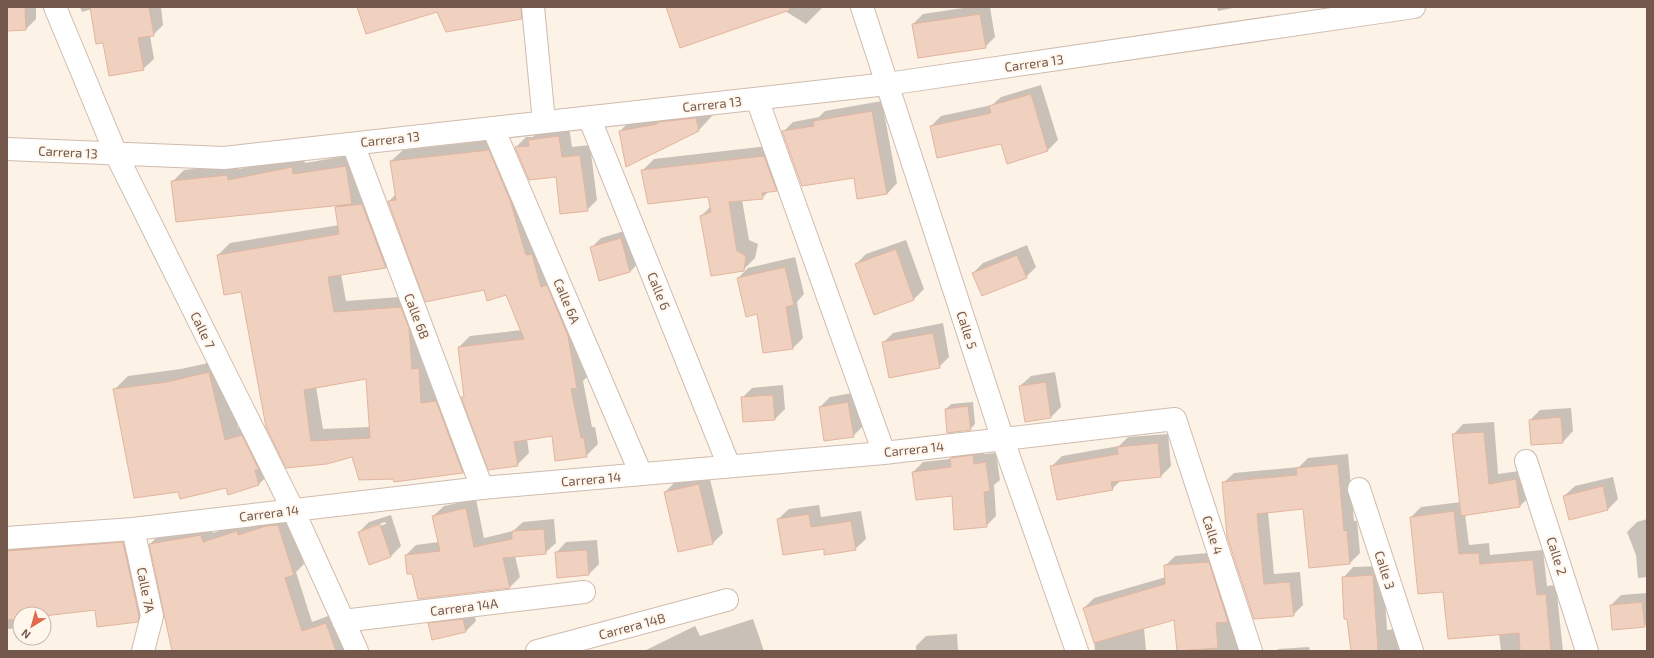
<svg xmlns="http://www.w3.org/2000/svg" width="1654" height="658" font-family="'Exo 2',sans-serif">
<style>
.shadow{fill:#0003;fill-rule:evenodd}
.building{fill:#f0d0be;stroke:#e3b59f;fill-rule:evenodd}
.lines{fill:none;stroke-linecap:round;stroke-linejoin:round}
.street-casing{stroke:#cfbcaf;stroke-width:24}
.street{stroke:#fff;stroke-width:22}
.labels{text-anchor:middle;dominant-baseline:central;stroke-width:4;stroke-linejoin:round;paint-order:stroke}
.street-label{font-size:13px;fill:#74584b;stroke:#fff6ec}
</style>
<rect width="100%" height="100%" fill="#fcf2e6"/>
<path class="shadow" d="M7 7H36V19L26 29 7 30Z
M80 7H161L163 25 153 35 150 36 154 59 143 69 104 42 92 9 82 12Z
M667 7H823L806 24 785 11Z
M970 7H990L995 37 985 47 913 24 923 14Z
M1217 7H1238L1218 11Z
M1041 85 1058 140 1048 150 1001 143 931 126 941 116 992 105 1001 97Z
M882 101 897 183 887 194 783 132 793 122 819 117 825 111Z
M711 104 713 115 699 130 620 131 634 117Z
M569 127 572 147 590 145 597 200 587 210 557 176 516 147 526 137H533L540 130Z
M500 139 588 376 583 381 592 427H595L598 444 586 456 552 435 527 439 529 453 517 465 463 398 465 396 459 347 470 336 522 330 507 294 485 288 389 201 396 194 391 161 403 150Z
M776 145 788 178 776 190 769 191 762 198 742 200 749 240 758 244 755 258 743 270 701 216 711 206 709 196 642 171 654 159Z
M357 154 397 255 386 267 341 274 346 301 413 296 431 357 433 391 448 389 474 460 463 472 353 456 287 467 242 291 218 255 230 243 339 225 336 207 340 204 172 182 184 170 239 164V169L303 156 305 163ZM367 378 370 427 323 429 316 387Z
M631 229 640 261 630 272 591 248 601 238Z
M906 240 924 289 914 299 856 264 866 254Z
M1027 245 1036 267 1026 277 973 273 983 263Z
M795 257 804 294 797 302 803 338 793 348 758 313 738 278 748 268Z
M943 323 949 357 939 367 883 343 893 333Z
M222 360 238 428 255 423 272 471 259 484 228 494 226 487 179 491 115 389 128 376 181 369Z
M1055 372 1061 407 1051 417 1020 386 1031 376Z
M783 385 785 409 775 419 742 398 752 388Z
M858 392 863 426 853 436 820 407 830 397Z
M973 402 975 424 970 429 946 409 951 404Z
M1571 408 1573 431 1563 442 1530 420 1540 410Z
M1494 422 1498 474 1526 470 1530 496 1520 506 1465 514 1469 545 1489 543 1490 555 1543 550 1547 586 1556 585 1563 651H1501L1499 634 1444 591 1411 517 1421 507 1461 502 1453 435 1463 424Z
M1168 434 1171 466 1161 476 1121 480 1112 489 1051 467 1062 456 1119 446 1128 437Z
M983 446 984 454 996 453 1000 480 994 485 996 516 986 526 952 495 913 472 923 462 950 459 961 448Z
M1348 454 1354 521H1357L1360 553 1350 563 1304 508 1268 512 1274 574 1300 572 1303 605 1293 615 1255 618 1223 483 1234 473 1299 467 1308 458Z
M709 475 723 533 713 543 679 551 665 492 675 482Z
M1613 477 1618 499 1608 509 1570 518 1564 496 1575 486Z
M7 488 8 519 7 524Z
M476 499 484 538 513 531 523 522 554 519 556 543 545 553 515 556 520 577 510 587 413 573 406 555 416 545 439 542 433 516 444 506Z
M819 505 821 517 861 511 866 539 855 549 824 548 778 519 789 509Z
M288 515 304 564 296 572 312 622 336 613 350 651H173L150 544 160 534 211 525 213 533 247 522Z
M391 515 401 546 391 556 370 563 359 532 369 522ZM385 522 386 524 370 529V527Z
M1647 519V577L1638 578 1636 555 1627 532 1637 522Z
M7 527 9 539 135 530 150 608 137 621 96 609 44 615 20 614V628L7 629Z
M597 540 599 564 589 574 556 553 566 542Z
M1219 552 1240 651H1178L1175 618 1144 628 1146 651H1095L1094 639 1084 608 1094 598 1166 577 1165 566 1175 556Z
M1383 566 1387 630 1405 628 1415 651H1352L1343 578 1353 567Z
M1647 593V624L1644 626 1611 605 1621 595Z
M473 610 476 621 465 632 429 624 439 614Z
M753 619 764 651H644L695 626 700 636Z
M957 634 958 651H916V646L926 636Z
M1309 647 1310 651H1277L1278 649Z"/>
<path class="building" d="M7 7H25L26 30 7 31Z
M90 7H149L154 36 138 38 144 70 109 76 103 43 96 44Z
M357 7H521L522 19 446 32 437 12 366 34Z
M666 7H789L790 10 680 48Z
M980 14 986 48 918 58 912 24Z
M1031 94 1048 151 1007 164 1001 144 937 158 930 126 991 113 989 106Z
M872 111 887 194 857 199 854 178 802 186 782 131 814 126 813 121Z
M696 118 699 131 626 167 619 131 657 124 658 122Z
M559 136 562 157 580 155 588 211 560 214 556 177 529 180 515 147 529 146 528 140Z
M489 150 510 200 526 255 532 254 541 287 547 285 568 336 577 388 571 389 581 438H584L587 457 555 461 552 436 514 442 518 466 488 470 461 397H464L458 347 524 339 506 295 487 301 484 290 425 302 388 201 396 200 390 161Z
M764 156 777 191 762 193 763 199 729 202 737 251 746 256 744 271 711 276 700 216 711 212 708 197 648 204 641 170Z
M346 166 352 204 176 222 171 181 227 175 228 180 292 167 293 174Z
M362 204 386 268 328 277 334 312 401 307 409 328 412 369 419 368 421 403 436 401 463 473 394 482 393 479 359 480 352 457 327 464 286 468 266 427 241 292 224 295 217 255 339 234 335 207ZM366 379 370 438 311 441 304 390Z
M621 238 630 272 599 281 590 247Z
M896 249 914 300 874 315 855 264Z
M1017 255 1027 278 982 296 972 273Z
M785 267 794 305 786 307 793 349 763 353 757 314 746 317 737 278Z
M933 333 940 368 889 378 882 342Z
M209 372 225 440 242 435 259 470H255L259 485 228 495 226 488 180 499 178 492 134 498 113 389 167 382Z
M1046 382 1051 418 1025 422 1019 386Z
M773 395 775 420 743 422 741 397Z
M848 402 854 437 824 441 819 407Z
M968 406 971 430 947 433 945 409Z
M1561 417 1563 443 1531 445 1529 420Z
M1484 432 1489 484 1516 479 1520 507 1461 516 1452 434Z
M1158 443 1161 477 1111 482 1113 490 1057 500 1050 466 1118 454 1117 447Z
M973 455 974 464 986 462 990 491 984 492 987 527 954 530 952 496 916 500 912 472 951 467 950 458Z
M1338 464 1344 531 1347 530 1350 564 1309 568 1303 509 1257 514 1264 584 1290 582 1294 616 1254 619 1227 536 1222 482 1297 475 1296 468Z
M699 484 713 544 678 552 664 492Z
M1603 486 1608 510 1569 520 1563 496Z
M466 508 474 547 512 539V531L544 529 546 554 503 558 510 588 418 599 412 574H407L405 555 440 551 432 516Z
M1454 511 1459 554 1479 553 1480 564 1533 560 1537 595 1546 594 1551 651H1520L1519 633 1448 639 1443 592 1418 594 1410 517Z
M809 514 811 527 851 521 856 550 824 555V549L783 555 777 519Z
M380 524 391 557 369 565 358 532Z
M278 525 294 575 285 578 302 631 326 623 336 651H172L149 544 201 535 203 542 237 531 238 535 266 526Z
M123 542 139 616 138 622 97 627 95 610 44 616V614H20V619L7 620V551Z
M587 550 589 575 557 578 555 552Z
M1209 562 1228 622 1216 623 1218 648 1177 651 1174 620 1094 643 1083 608 1165 584 1164 565Z
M1373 575 1378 651H1351L1347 619H1344L1342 577Z
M1642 602 1645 627 1612 630 1610 605Z
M463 619 466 632 432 640 428 623Z"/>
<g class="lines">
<g class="street-casing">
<path id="street" d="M55 7 116 154 293 510 357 651
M533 7 544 122
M862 7 1003 440 1077 651
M757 99 884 453
M589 117 729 466
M493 128 641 474
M353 144 482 488
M7 149 224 158 887 84 1414 7
M1526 461 1587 651
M1359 489 1412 651
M133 529 152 616 143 651
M7 538 133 529 482 488 884 453 1175 419 1251 651
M343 621 584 592
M537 651 727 600"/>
</g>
<use href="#street" class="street"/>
</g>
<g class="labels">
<g class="street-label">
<text transform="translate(1034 63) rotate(-8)">Carrera 13</text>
<text transform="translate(712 104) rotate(-6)">Carrera 13</text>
<text transform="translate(390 139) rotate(-6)">Carrera 13</text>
<text transform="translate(68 152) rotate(3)">Carrera 13</text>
<text transform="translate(659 291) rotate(68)">Calle 6</text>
<text transform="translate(567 301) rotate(67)">Calle 6A</text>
<text transform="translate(417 316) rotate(69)">Calle 6B</text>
<text transform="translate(203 330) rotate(64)">Calle 7</text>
<text transform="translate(967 330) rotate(72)">Calle 5</text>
<text transform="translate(914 449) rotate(-6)">Carrera 14</text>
<text transform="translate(591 479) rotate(-5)">Carrera 14</text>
<text transform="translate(269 513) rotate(-7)">Carrera 14</text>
<text transform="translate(1213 535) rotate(72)">Calle 4</text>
<text transform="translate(1557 556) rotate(72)">Calle 2</text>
<text transform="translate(1385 570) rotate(72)">Calle 3</text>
<text transform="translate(146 590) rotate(79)">Calle 7A</text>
<text transform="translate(464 607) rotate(-7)">Carrera 14A</text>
<text transform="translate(632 626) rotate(-15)">Carrera 14B</text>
</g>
</g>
<rect width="1654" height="658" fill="none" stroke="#74584b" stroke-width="16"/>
<g transform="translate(32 626) rotate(217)"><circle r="19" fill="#fff6ec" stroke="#c7b7ac"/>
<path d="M0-3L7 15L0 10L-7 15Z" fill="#e2684e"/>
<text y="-6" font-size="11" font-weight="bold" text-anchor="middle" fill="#74584b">N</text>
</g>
</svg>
